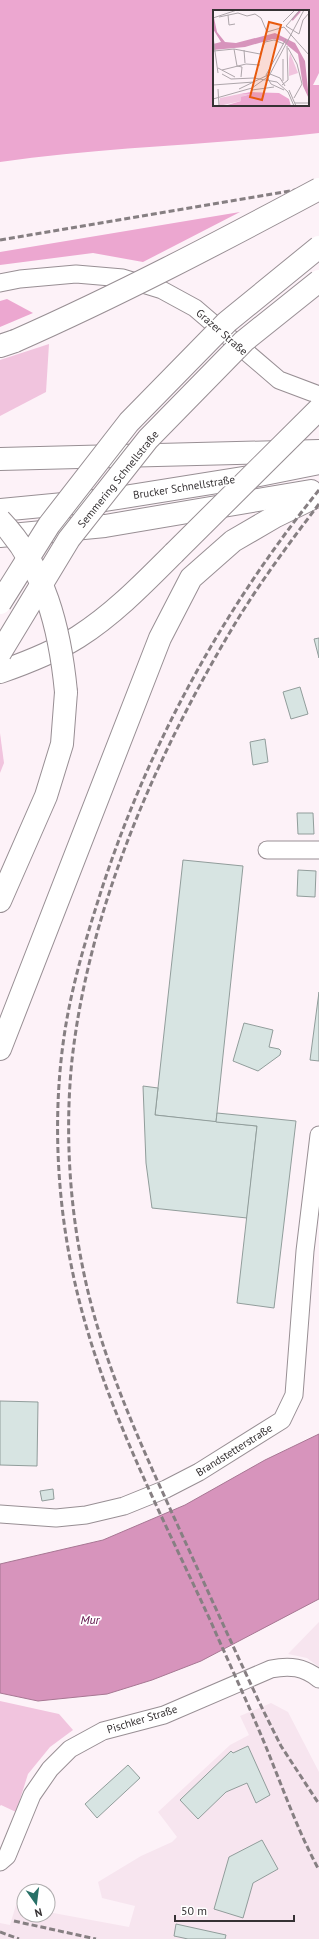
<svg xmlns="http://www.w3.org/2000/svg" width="319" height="1939" viewBox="0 0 319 1939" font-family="'PT Sans',sans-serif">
<rect width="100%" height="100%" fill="#fdf2f8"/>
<!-- built -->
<g fill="#f7e5ef">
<polygon points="319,1622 319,1667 307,1658 288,1654"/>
<polygon points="271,1703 288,1712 319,1772 319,1939 0,1939 0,1923 10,1925 16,1905 24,1907 24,1915 48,1915 48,1912 129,1927 135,1906 102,1898 98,1882 141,1856 172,1842 177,1837 158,1812 230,1745 249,1735 240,1716"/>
</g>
<!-- green -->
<g fill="#f1c4de">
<polygon points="49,344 46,392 0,416 0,360"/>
<polygon points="0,733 4,763 0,773"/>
<polygon points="0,1701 59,1714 73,1730 50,1747 28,1774 16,1812 1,1805 0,1806"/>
</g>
<!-- forest -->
<g fill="#eca7d0" fill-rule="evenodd">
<path d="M0,0H319V73L313,85H319V133C213,145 106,147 0,162ZM214,11H308V105H214Z"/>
<polygon points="240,212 143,262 93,253 0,265 0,252"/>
<polygon points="7,299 33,313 0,327 0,301"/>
</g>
<!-- water -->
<polygon fill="#d794bc" stroke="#a77793" points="319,1434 319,1599 317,1600 201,1661 152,1680 107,1694 38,1701 0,1693 0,1564 103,1540 185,1505 265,1460"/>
<!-- building -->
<g fill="#d7e4e2" stroke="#919d9b">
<polygon points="319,638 319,658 314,639"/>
<polygon points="300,687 308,714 291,719 283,692"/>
<polygon points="265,739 268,762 253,765 250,742"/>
<polygon points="297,813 313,813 314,834 298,834"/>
<polygon points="183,860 243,866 216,1122 155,1115"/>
<polygon points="298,870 316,871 315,897 297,896"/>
<polygon points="319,992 319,1061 310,1060"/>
<polygon points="244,1023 273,1030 269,1047 279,1049 281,1051 280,1055 258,1071 233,1061"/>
<polygon points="143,1086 158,1088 155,1115 257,1126 247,1218 152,1208 146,1163"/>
<polygon points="217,1113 296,1121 274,1308 237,1303 257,1126 216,1122"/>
<polygon points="0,1401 38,1402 37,1466 0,1465"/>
<polygon points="53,1489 54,1499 42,1501 40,1491"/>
<polygon points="248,1746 270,1795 256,1803 247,1783 226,1792 198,1819 180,1800 231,1751 233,1753"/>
<polygon points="128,1765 140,1778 97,1818 85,1804"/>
<polygon points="262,1840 278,1869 253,1883 243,1918 214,1909 229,1857"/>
<polygon points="176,1924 226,1935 225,1939 188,1939 174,1936"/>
</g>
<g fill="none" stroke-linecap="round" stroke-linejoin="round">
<!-- minor casing -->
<g stroke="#988f94" stroke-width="19">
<g id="minor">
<polyline points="0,283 20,279 76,274 123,278 162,290 195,308 279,380 319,395"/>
<polyline points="267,850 319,850"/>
<polyline points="0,1514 56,1518 86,1515 124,1506 166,1489 199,1472 282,1420 294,1395 305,1251 319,1135"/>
<path d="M0,1862L7,1856L32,1795L50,1769L70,1749L103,1731L164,1715L271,1669C290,1665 304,1667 319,1679"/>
</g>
</g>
<!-- highway casing -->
<g stroke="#988f94" stroke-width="24">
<g id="highway">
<polyline points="0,346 15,341"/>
<polyline points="0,459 319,451"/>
<polyline points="0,510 105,500 249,477 319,463"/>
<polyline points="0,536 105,526 311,491"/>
<path d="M0,672C26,663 54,652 78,637C114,614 144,583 174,553"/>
<polyline points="0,901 46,796 62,744 66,692"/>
<polyline points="0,1049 160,638 191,578 233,541 276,516 319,495"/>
</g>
</g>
<!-- minor -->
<use href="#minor" stroke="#fff" stroke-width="17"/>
<!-- highway -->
<use href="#highway" stroke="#fff" stroke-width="22"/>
<!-- rail -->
<g stroke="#867f82" stroke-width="3" stroke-dasharray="6 3" stroke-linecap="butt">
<polyline points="0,240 319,186"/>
<path d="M319,490C220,613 144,753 97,904C86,939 75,976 68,1013C52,1097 55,1190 73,1274C99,1397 159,1509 211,1622C232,1670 255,1718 274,1767C288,1802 301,1837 319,1870"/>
<path d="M319,504C290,542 261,581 236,622C157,753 89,907 72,1060C65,1128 69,1202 83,1269C101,1359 140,1443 178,1526C206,1587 234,1649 263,1710L281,1746L319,1804"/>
<polyline points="14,1921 96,1939"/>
<polyline points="0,1932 19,1939"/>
</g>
<!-- highway-bridge casing -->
<g stroke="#988f94" stroke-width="24" stroke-linecap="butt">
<g id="highway-bridge">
<path d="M15,341C119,295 218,243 319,189"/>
<path d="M0,520C45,567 60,629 66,692"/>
<polyline points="174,553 319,409"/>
<polyline points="0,603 49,525 129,422 227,322 319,247"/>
<polyline points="0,653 69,539 148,439 244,341 319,281"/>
</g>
</g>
<!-- highway-bridge -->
<use href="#highway-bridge" stroke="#fff" stroke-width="22"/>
</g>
<g text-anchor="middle" stroke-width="3.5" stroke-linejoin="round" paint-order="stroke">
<!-- street labels -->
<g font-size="11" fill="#363234" stroke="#fff">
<text transform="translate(222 332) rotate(41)" y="4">Grazer Straße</text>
<text transform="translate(118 479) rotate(-51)" y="4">Semmering Schnellstraße</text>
<text transform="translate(184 487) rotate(-9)" y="4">Brucker Schnellstraße</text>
<text transform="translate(234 1450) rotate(-32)" y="4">Brandstetterstraße</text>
<text transform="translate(142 1719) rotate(-17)" y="4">Pischker Straße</text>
</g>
<!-- water labels -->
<g font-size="12" font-style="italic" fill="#5d0e46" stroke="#fff">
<text x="90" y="1624">Mur</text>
</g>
</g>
<!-- overview -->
<g transform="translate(213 10)">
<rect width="96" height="96" fill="#fdf2f8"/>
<path d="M77,43L85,63L76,66V49ZM31,83L38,84L31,86L28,91L6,96L7,88Z" fill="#f1c4de"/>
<path d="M37,82L66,83L76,89L78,96H11L28,91V87L38,84H29Z" fill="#eca7d0"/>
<path d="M0,3L4,22L12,32L23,33L62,23L82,33L92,51L96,89L90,76L85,44L69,31L60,29L32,37L0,40V34L8,32L0,19Z" fill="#d794bc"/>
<path fill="none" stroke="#d794bc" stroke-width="2" d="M79,10L87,1"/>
<path fill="none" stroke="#ada5aa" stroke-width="1" d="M15,5L16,15L22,14M6,7L25,3L34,6L42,4L48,8L54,22L71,17M0,8L24,0M70,12L82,0M73,16L86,24L90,10L96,3M73,16L87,0M71,17L96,45M0,27L5,63M75,38L84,54L89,74L81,88M21,39L24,56L29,57L28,67M31,40L32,53M1,41L21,39L47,44L52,32L61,30L71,34M70,49V71M5,58L22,67M9,60L33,54L47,55M9,64L18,69L41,68L64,72L75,82L81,96M0,75L41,72M69,75L75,70L74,36M5,79L6,96M26,79L57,64L67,68L72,76M39,80L61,77M71,80L58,74L53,65L73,29M76,80L83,96M0,89L39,78L56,66L91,0M82,93H96"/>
<path fill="#e8590c" fill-opacity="0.15" stroke="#e8590c" stroke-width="2" d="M56,12L68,15L49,90L37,87Z"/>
<rect width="96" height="96" fill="none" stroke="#363234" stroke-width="2"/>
</g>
<!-- north arrow -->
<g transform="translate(36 1903) rotate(166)"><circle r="19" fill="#ffffff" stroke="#afadae"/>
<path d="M0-3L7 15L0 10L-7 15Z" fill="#287067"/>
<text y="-6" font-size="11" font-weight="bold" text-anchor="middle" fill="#363234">N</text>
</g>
<!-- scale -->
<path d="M175 1915v6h119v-6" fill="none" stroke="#363234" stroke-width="2"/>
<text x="181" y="1915" font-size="12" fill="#363234" stroke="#ffffff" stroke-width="3" paint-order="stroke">50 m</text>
</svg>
